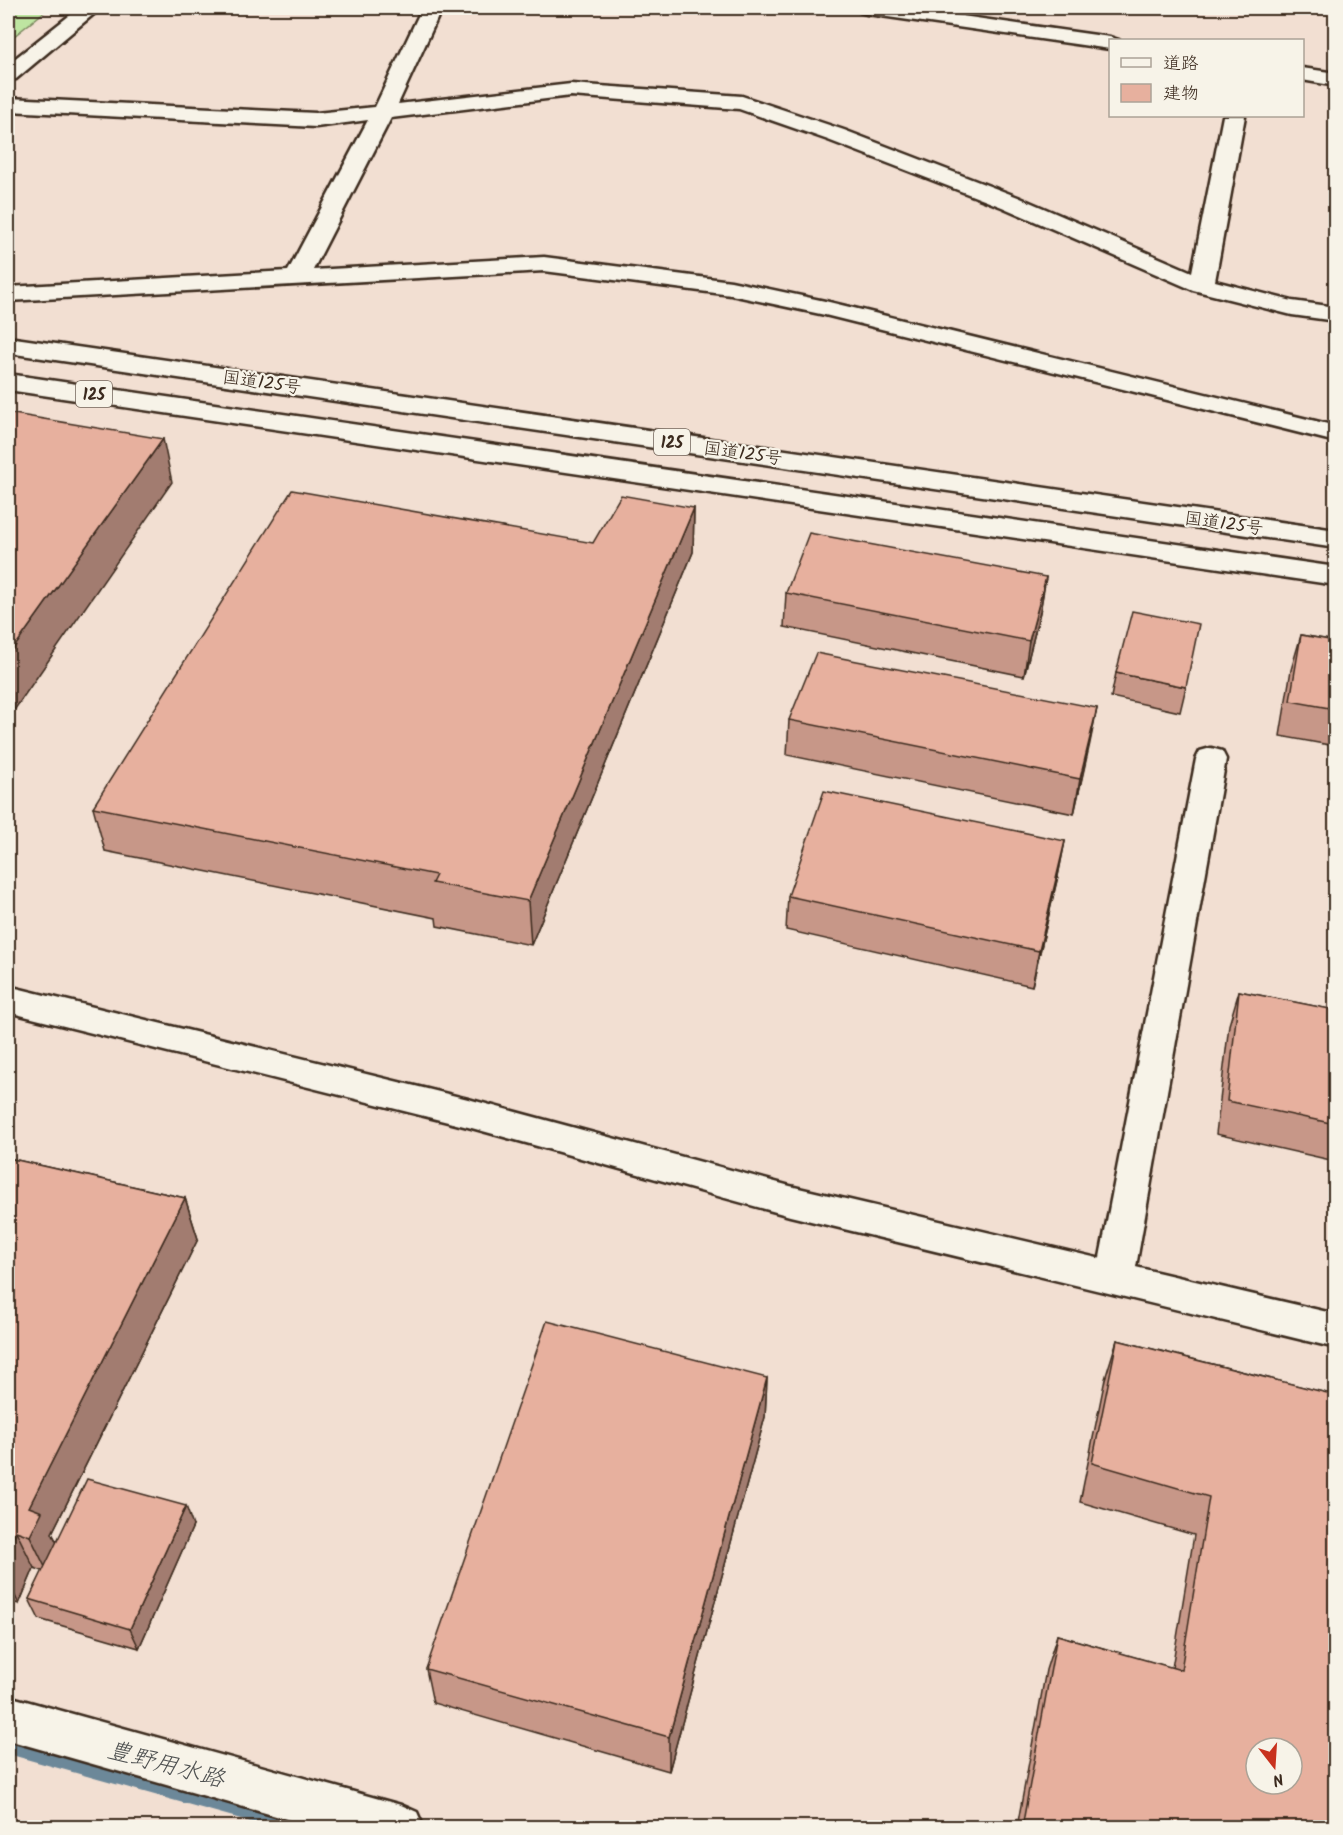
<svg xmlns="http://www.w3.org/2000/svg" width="1343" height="1835" viewBox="0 0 1343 1835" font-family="Kalam,'Klee One',sans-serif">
<rect width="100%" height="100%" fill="#f2dfd2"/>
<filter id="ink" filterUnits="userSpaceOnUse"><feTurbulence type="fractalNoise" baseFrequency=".0167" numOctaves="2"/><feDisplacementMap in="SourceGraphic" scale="12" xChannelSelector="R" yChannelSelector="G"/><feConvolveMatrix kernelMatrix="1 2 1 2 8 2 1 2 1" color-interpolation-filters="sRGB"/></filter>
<g filter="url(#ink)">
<!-- green -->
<polygon fill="#bee5a1" stroke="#7c8860" stroke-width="1.5" points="8,8 49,8 8,41"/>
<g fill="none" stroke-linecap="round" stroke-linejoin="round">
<!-- stream -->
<polygon fill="#6c8899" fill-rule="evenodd" points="8,1734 312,1818 319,1821 322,1828 273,1828 8,1754"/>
<!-- street casing -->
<g stroke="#3b2a1e" stroke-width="5">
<g id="street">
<polygon points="422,8 442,8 398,104 571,84 742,96 844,130 1018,197 1192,272 1223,116 1245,116 1215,281 1292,301 1336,307 1336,321 1292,315 1193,290 1002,207 828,140 739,109 571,96 391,118 313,270 544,257 731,281 825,301 1336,426 1336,442 825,315 731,295 544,271 8,301 8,287 288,271 368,120 316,127 8,111 8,98 316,113 375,107"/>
<polygon points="857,8 906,8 1110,37 1119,40 1110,40 1110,49 867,14 860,12"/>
<polygon points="1302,68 1336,73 1336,86 1302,80"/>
<polygon points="1211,748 1222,751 1226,759 1134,1278 1128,1289 1115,1294 1102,1289 1096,1278 1196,759 1200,751"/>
<polygon points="8,1696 401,1805 417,1812 424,1828 318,1828 8,1740"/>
</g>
</g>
<!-- secondary casing -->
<g stroke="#3b2a1e" stroke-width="5">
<g id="secondary">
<polygon points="79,8 101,8 16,79 8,80 8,64"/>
<polygon points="8,986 468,1099 790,1186 1336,1314 1336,1348 790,1216 468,1127 8,1012"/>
</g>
</g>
<!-- highway casing -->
<g stroke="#3b2a1e" stroke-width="5">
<g id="highway">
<polygon points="8,337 1336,530 1336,548 8,353"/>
<polygon points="8,374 1336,567 1336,585 8,390"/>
</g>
</g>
<!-- street -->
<use href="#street" fill="#f7f3e8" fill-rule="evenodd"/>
<!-- secondary -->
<use href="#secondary" fill="#f7f3e8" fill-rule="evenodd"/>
<!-- highway -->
<use href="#highway" fill="#f7f3e8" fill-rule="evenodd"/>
</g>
<!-- wall -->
<g fill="#c79788" stroke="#3b2a1e" stroke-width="1.5">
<polygon points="694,508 693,552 531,945 437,926 436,918 105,851 93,807 593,543"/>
<polygon points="1046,577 1040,612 1024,676 784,627 786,593"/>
<polygon points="1301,635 1335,641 1335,746 1280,736 1291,670"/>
<polygon points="1116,673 1186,687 1180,712 1111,697"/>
<polygon points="1097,708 1074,814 787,755 789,720"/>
<polygon points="1065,841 1058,876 1032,986 786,930 788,896"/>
<polygon points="1239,991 1335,1010 1335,1161 1216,1134 1229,1025"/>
<polygon points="8,1158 185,1198 198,1239 52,1533 57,1542 193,1526 139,1648 39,1619 29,1599 43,1571 34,1568 19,1604 8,1601"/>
<polygon points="1117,1340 1335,1395 1335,1827 1017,1827 1046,1670 1057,1635 1172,1668 1194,1535 1080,1502 1105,1379"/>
<polygon points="767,1378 765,1417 669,1771 433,1703 426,1669"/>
</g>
<!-- shaded-wall -->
<g fill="#a27b6f" stroke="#3b2a1e" stroke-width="1.5">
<polygon points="163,439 172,482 8,719 8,656"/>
<polygon points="694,508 693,552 531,945 528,901"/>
<polygon points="1046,577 1040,612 1024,676 1029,641"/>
<polygon points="1097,708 1090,743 1074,814 1080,779"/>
<polygon points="1065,841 1058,876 1032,986 1039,951"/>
<polygon points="185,1198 198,1239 52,1533 60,1549 48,1573 30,1536 29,1507"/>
<polygon points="767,1378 765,1417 669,1771 669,1737"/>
<polygon points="186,1506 193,1526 139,1648 130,1629"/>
<polygon points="16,1531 34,1568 19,1604 8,1582 8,1550"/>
</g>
<!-- building -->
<g fill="#e7b09e" stroke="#3b2a1e" stroke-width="1.5" fill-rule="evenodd">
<polygon points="8,413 163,439 8,656"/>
<polygon points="292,490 593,543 621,495 694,508 528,901 432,883 436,875 93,807"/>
<polygon points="809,533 1046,577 1029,641 786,593"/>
<polygon points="1132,611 1199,624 1186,687 1116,673"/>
<polygon points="1301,635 1335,641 1335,709 1290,701"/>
<polygon points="816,653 1097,708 1080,779 789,720"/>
<polygon points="824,791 1065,841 1039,951 788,896"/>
<polygon points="1239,991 1335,1010 1335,1124 1227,1101"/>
<polygon points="8,1158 185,1198 29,1507 42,1512 30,1536 16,1531 8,1550"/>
<polygon points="547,1321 767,1378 669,1737 426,1669"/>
<path d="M1117,1340L1335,1395V1827H1040L1023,1822L1057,1635L1181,1670L1209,1497L1092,1463ZM1256,1748H1292V1784H1256Z"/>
<polygon points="87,1479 186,1506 130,1629 29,1599"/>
</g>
</g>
<g text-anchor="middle" stroke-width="4.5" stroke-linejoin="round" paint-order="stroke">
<!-- shield labels -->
<g fill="#f7f3e8" stroke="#73665b" stroke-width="1.5">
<rect x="76" y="381" width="36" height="26" rx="4.5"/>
<rect x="654" y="429" width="36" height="26" rx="4.5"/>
</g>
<g font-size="16" font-weight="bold" fill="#3b2a1e">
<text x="94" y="400">125</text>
<text x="672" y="448">125</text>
</g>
<!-- street labels -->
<g font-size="18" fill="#3b2a1e" stroke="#f7f3e8">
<text transform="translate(262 382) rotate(8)" y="6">国道125号</text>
<text transform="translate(743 453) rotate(8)" y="6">国道125号</text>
<text transform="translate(1224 523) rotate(8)" y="6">国道125号</text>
</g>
<!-- near-water labels -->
<g font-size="24" font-style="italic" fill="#4f5151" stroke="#f7f3e8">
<text transform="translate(166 1764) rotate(15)" y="8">豊野用水路</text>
</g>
</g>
<!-- margin -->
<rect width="1343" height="1835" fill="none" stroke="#f7f3e8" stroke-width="30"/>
<rect x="15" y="15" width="1313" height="1805" fill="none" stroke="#3b2a1e" stroke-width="2" filter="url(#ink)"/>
<!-- legend -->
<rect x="1109" y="39" width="195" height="78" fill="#f7f3e8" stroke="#aca397" stroke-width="1.5"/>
<rect x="1121" y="58" width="30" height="9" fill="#f7f3e8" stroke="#aca397" stroke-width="1.5"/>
<text x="1163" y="69" font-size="18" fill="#3b2a1e">道路</text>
<rect x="1121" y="84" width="30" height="18" fill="#e7b09e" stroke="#aca397" stroke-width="1.5"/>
<text x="1163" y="99" font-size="18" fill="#3b2a1e">建物</text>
<!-- north arrow -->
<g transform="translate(1274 1766) rotate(163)"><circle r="28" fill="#f7f3e8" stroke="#aca397" stroke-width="1.5"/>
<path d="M0-4.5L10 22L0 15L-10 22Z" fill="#c8321e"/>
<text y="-9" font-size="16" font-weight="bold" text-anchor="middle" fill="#3b2a1e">N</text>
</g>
</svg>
